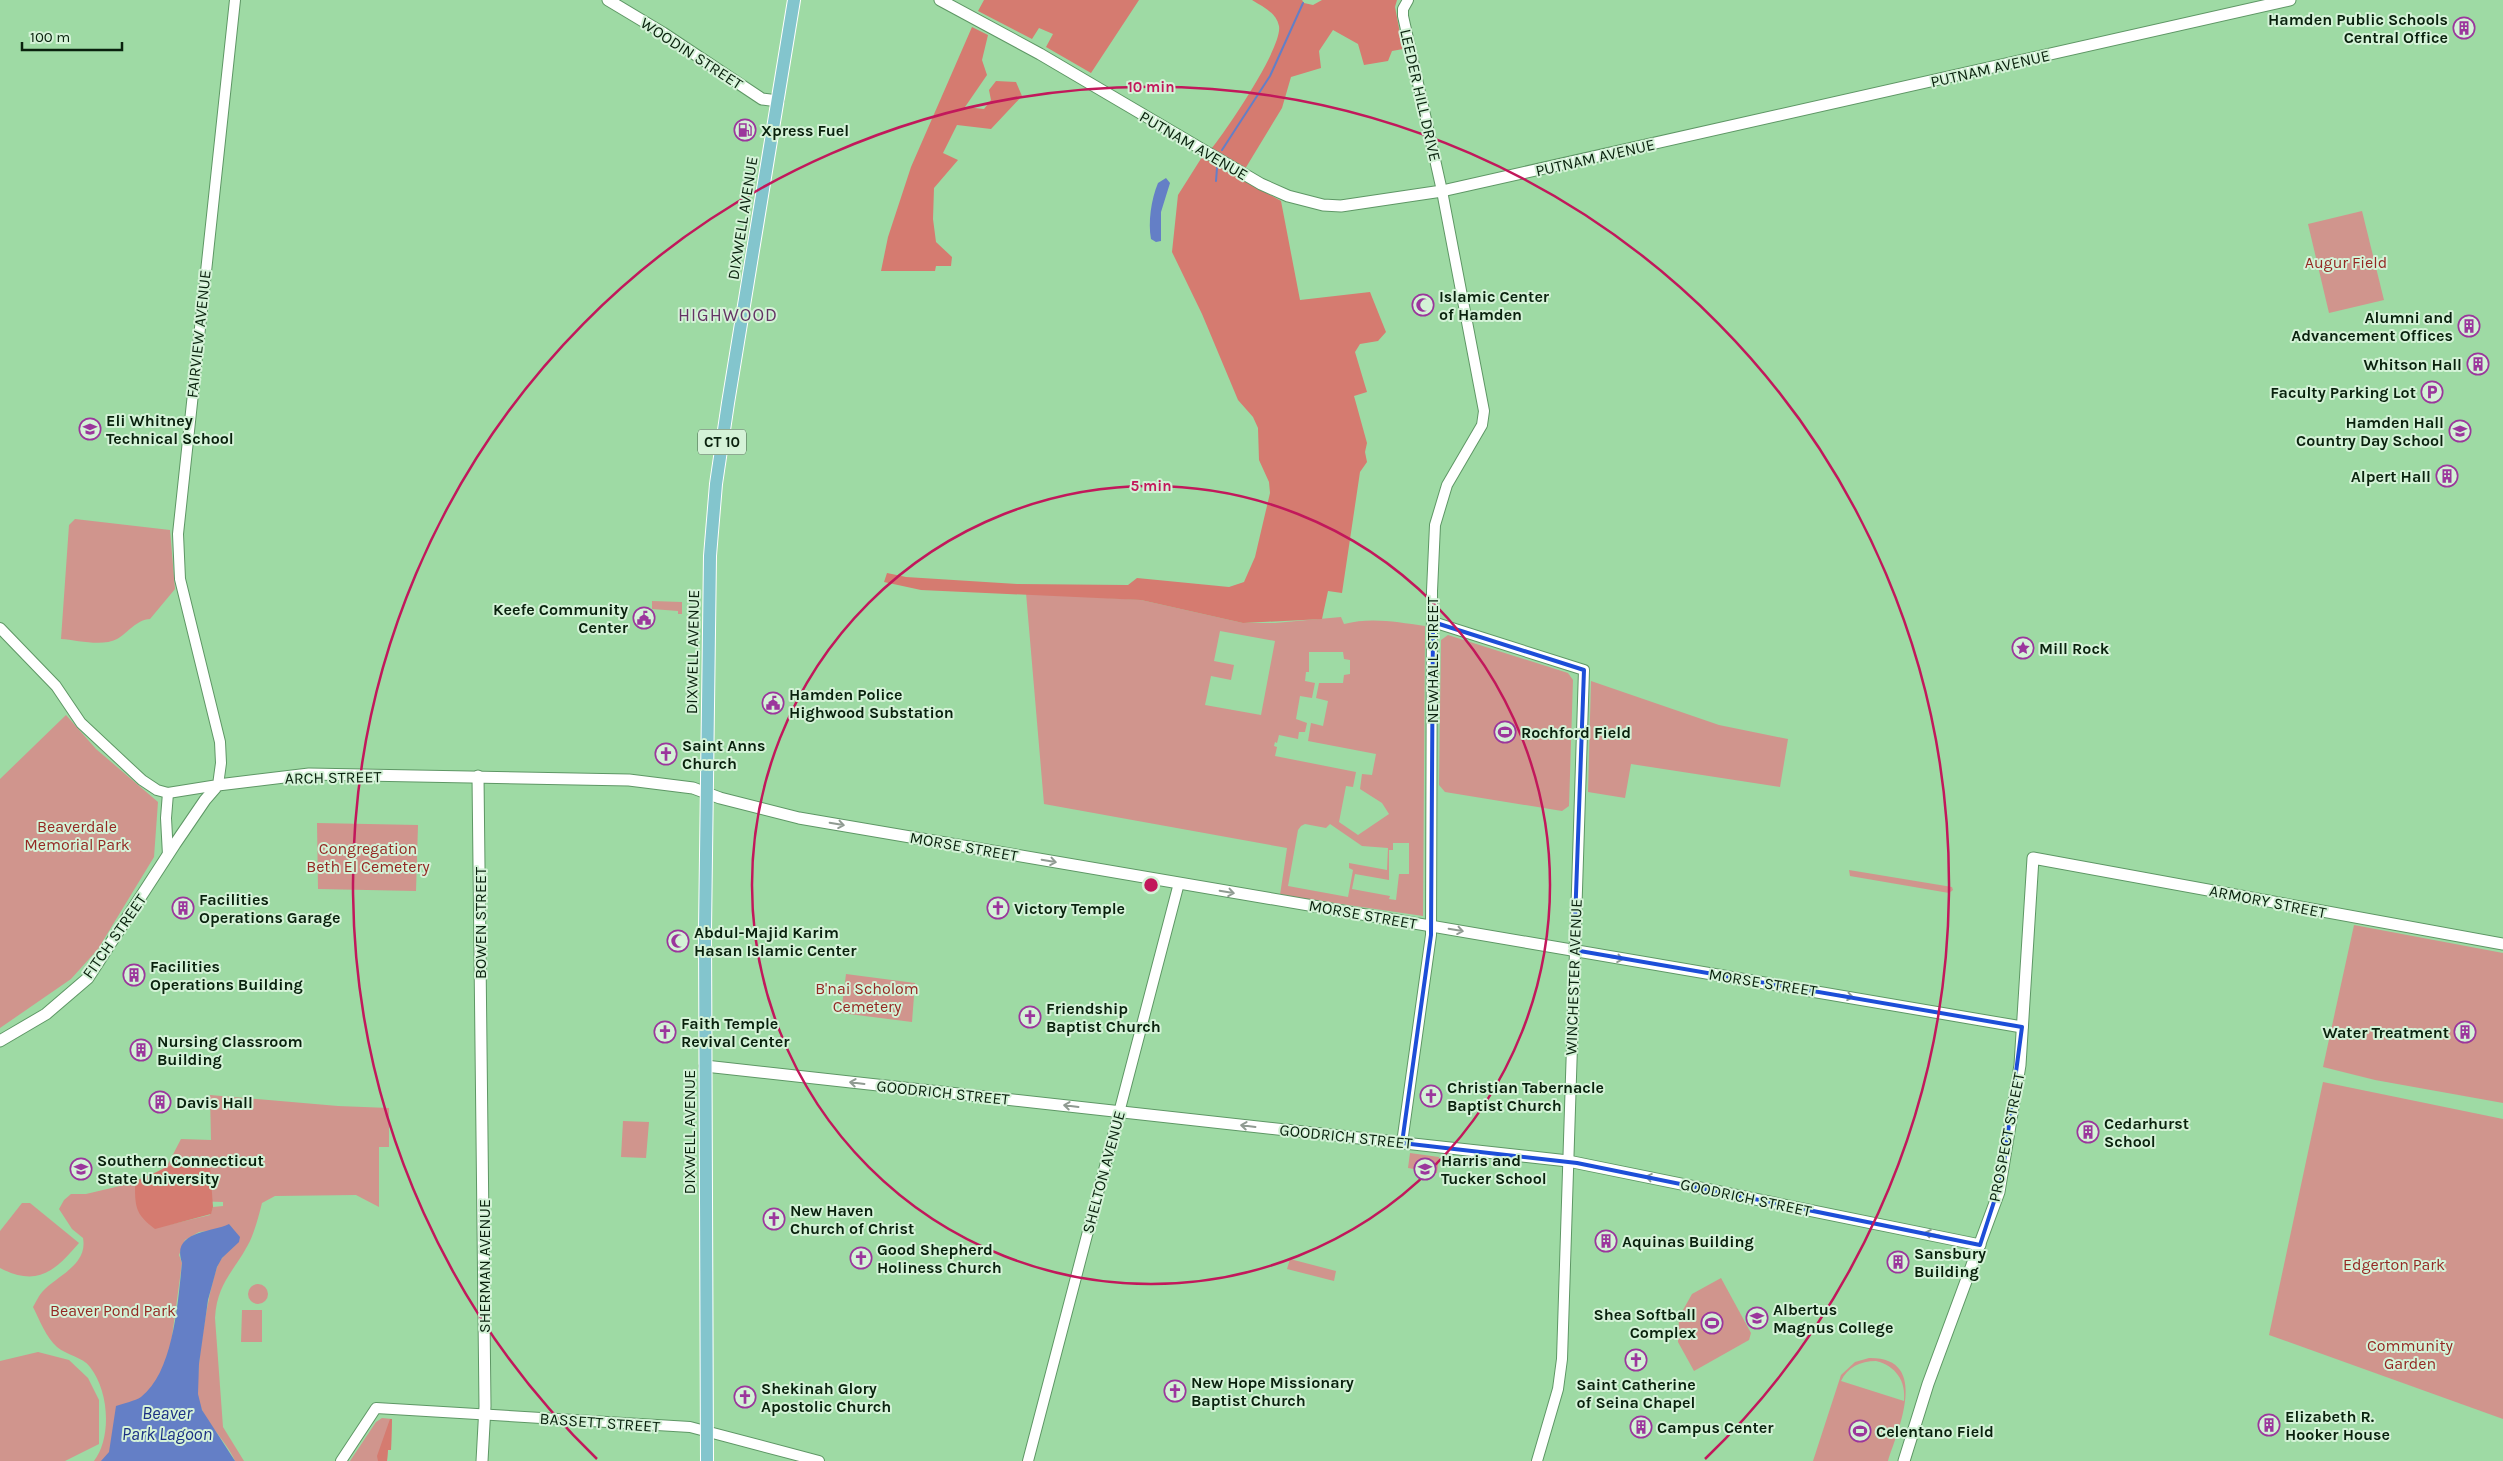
<svg xmlns="http://www.w3.org/2000/svg" width="2503" height="1461" viewBox="0 0 2503 1461" font-family="Karla,sans-serif">
<rect width="100%" height="100%" fill="#9edaa4"/>
<!-- green -->
<g fill="#d0958d" fill-rule="evenodd">
<polygon points="2362,211 2384,300 2329,313 2308,224"/>
<path d="M75,519L170,530L175,589L150,619C136,620 129,632 117,639C102,647 77,640 61,639L69,525Z"/>
<path d="M1026,593L1141,600L1243,623H1275L1341,617L1344,624C1371,617 1397,622 1425,626L1423,916L1280,895L1287,848L1044,804ZM1220,631L1275,641L1261,715L1205,705L1211,676L1231,680L1234,665L1214,661ZM1309,652H1343L1344,659L1350,660V674L1344,675L1343,683H1319L1316,698L1328,701L1323,726L1311,723L1308,741L1376,754L1372,775L1362,774L1360,789L1382,803L1389,814L1358,835L1339,822L1346,786L1353,787L1356,772L1275,756L1277,747L1274,746L1275,742L1277,743L1279,735L1298,739L1299,732H1305L1307,723L1296,719L1300,696L1312,698L1315,683L1305,681L1306,672H1309ZM1305,824L1326,828L1330,824L1362,846L1388,848L1387,870L1349,863V868L1353,870L1348,897L1288,886L1298,830L1301,826ZM1393,843H1409V874H1399L1396,900L1389,899L1390,896L1352,889L1355,874L1389,880V850H1393Z"/>
<polygon points="652,601 682,602 682,614 678,614 678,611 652,609"/>
<polygon points="1448,635 1568,673 1573,680 1569,806 1562,811 1445,792 1439,785 1441,640"/>
<polygon points="1591,681 1719,725 1788,739 1780,787 1631,764 1625,798 1588,792"/>
<polygon points="66,715 96,749 158,802 154,857 98,949 71,979 0,1028 0,779"/>
<polygon points="317,823 418,825 416,891 318,889"/>
<polygon points="1849,870 1952,887 1953,890 1949,893 1850,876"/>
<polygon points="2354,925 2503,953 2503,1103 2375,1080 2323,1067"/>
<polygon points="846,974 915,983 912,1022 841,1013"/>
<polygon points="2323,1082 2503,1119 2503,1419 2269,1335"/>
<path d="M210,1095L338,1106L389,1108V1147H379V1207L356,1195L275,1196L262,1203C259,1215 255,1230 250,1241C235,1271 217,1282 215,1318L223,1427L244,1461H235C226,1440 205,1423 199,1402C193,1382 209,1285 218,1265C221,1257 229,1251 235,1245L217,1230L199,1232L185,1240L179,1255L182,1263L171,1344L162,1461H94C112,1437 109,1391 90,1367C83,1357 66,1355 57,1347C46,1337 40,1321 33,1307C36,1302 39,1295 43,1291C58,1275 88,1265 83,1238L72,1229L59,1209L64,1200L71,1194H86L124,1185L157,1172L167,1166L181,1139L211,1140ZM162,1200L223,1202V1206L213,1207L210,1215L168,1225Z"/>
<polygon points="623,1121 649,1122 646,1158 621,1157"/>
<polygon points="1410,1153 1439,1157 1437,1173 1408,1168"/>
<path d="M22,1203H30L79,1243C54,1272 37,1287 0,1268V1231Z"/>
<polygon points="1290,1259 1336,1271 1334,1281 1287,1269"/>
<polygon points="1721,1278 1751,1333 1749,1340 1694,1371 1678,1342 1679,1317 1692,1294"/>
<circle cx="258" cy="1294" r="10"/>
<polygon points="242,1310 262,1310 262,1342 241,1342"/>
<polygon points="38,1352 69,1360 88,1378 99,1400 99,1444 65,1461 0,1461 0,1361"/>
<path d="M1869,1358C1931,1357 1898,1430 1888,1461H1813L1841,1375L1855,1362ZM1876,1361C1896,1366 1906,1381 1904,1401L1841,1381C1848,1367 1860,1361 1876,1361Z"/>
<polygon points="382,1418 392,1419 391,1450 388,1450 387,1461 350,1461 376,1422"/>
</g>
<!-- forest -->
<g fill="#d57b70">
<polygon points="984,0 1139,0 1091,73 1046,47 1053,34 1039,28 1032,39 978,11"/>
<path d="M1252,0H1302L1304,3L1313,5L1322,0H1397L1395,7L1403,49L1392,51L1388,61L1364,65L1358,44L1333,30L1319,51L1321,68L1291,77L1282,108L1245,169L1211,149C1226,131 1283,47 1279,26C1276,12 1263,7 1252,0Z"/>
<polygon points="972,27 988,35 982,60 987,75 965,107 984,109 991,100 989,90 996,81 1016,82 1022,96 991,129 957,125 943,153 958,160 934,188 933,219 936,242 952,257 951,266 936,266 935,271 881,271 888,237 911,167"/>
<polygon points="1202,157 1281,201 1300,300 1370,292 1386,332 1378,341 1360,344 1355,352 1367,392 1354,396 1367,443 1365,452 1367,462 1360,472 1342,593 1328,591 1322,619 1243,623 1141,600 921,590 884,582 887,573 906,577 1017,584 1128,585 1137,578 1229,587 1244,582 1255,557 1270,493 1269,482 1259,460 1258,428 1253,417 1238,400 1202,314 1172,252 1178,195"/>
<path d="M174,1164L210,1166L213,1207L211,1214L155,1229C135,1214 135,1207 135,1182Z"/>
<polygon points="390,1419 392,1419 391,1450 388,1450 387,1461 378,1461 377,1456"/>
</g>
<!-- water -->
<g fill="#647fc6">
<path d="M1166,178L1170,183L1161,212V241L1156,242L1151,239C1148,222 1151,200 1158,183Z"/>
<path d="M229,1224L240,1237L239,1242L222,1258L217,1267L208,1300L199,1364L198,1394L202,1410L235,1461H101L109,1452L116,1406C124,1403 135,1401 141,1397C174,1372 178,1300 182,1263C171,1231 210,1233 229,1224Z"/>
</g>
<g fill="none" stroke-linecap="round" stroke-linejoin="round">
<!-- stream -->
<g stroke="#647fc6" stroke-width="2">
<polyline points="1222,150 1270,76 1303,3"/>
<polyline points="1216,181 1217,168"/>
</g>
<!-- tertiary casing -->
<g stroke="#5e9765" stroke-width="12">
<g id="tertiary">
<polyline points="1433,622 1584,670 1562,1359 1558,1389 1537,1461"/>
<polyline points="0,628 56,686 81,723 142,780 157,790 168,793 218,785 221,763 220,742 180,579 178,534 235,0"/>
<polyline points="168,793 166,818 168,855"/>
<polyline points="1402,1143 1431,935 1432,591 1435,525 1447,485 1482,425 1484,411 1442,191 1403,16 1403,9 1408,0"/>
<polyline points="341,1461 376,1408 690,1427 819,1461"/>
<polyline points="1028,1461 1179,883"/>
</g>
</g>
<!-- secondary casing -->
<g stroke="#5e9765" stroke-width="13">
<g id="secondary">
<polyline points="608,0 663,33 762,99 778,101"/>
<polyline points="940,0 1040,54 1261,184 1288,196 1323,205 1341,206 1442,191 2290,0"/>
<polyline points="478,776 485,1406 482,1461"/>
<polyline points="0,1041 46,1014 88,978 175,844 205,800 218,785 309,774 629,780 693,788 720,798 799,818 2022,1027"/>
<polyline points="705,1066 1568,1161 1980,1245"/>
<polyline points="1904,1461 1928,1384 1999,1192 2020,1065 2033,858 2503,944"/>
</g>
</g>
<!-- primary casing -->
<g stroke="#fff" stroke-width="14">
<polyline id="primary" points="707,1461 705,930 710,556 716,484 728,403 794,0"/>
</g>
<!-- tertiary -->
<use href="#tertiary" stroke="#fff" stroke-width="10"/>
<!-- secondary -->
<use href="#secondary" stroke="#fff" stroke-width="11"/>
<!-- primary -->
<use href="#primary" stroke="#83c5cd" stroke-width="12"/>
</g>
<!-- one-way arrows -->
<defs><path id="oneway-shaft" d="M-6 0H5M1.5-3L5.5 0L1.5 3" fill="none" stroke-width="1.6" stroke-linecap="round" stroke-linejoin="round" transform="scale(1.25)"/></defs>
<g stroke="#909b92">
<use href="#oneway-shaft" transform="translate(837 824) rotate(10)"/>
<use href="#oneway-shaft" transform="translate(1049 861) rotate(10)"/>
<use href="#oneway-shaft" transform="translate(1227 892) rotate(10)"/>
<use href="#oneway-shaft" transform="translate(1456 930) rotate(10)"/>
<use href="#oneway-shaft" transform="translate(1616 958) rotate(10)"/>
<use href="#oneway-shaft" transform="translate(1846 996) rotate(10)"/>
<use href="#oneway-shaft" transform="translate(857 1083) rotate(-173)"/>
<use href="#oneway-shaft" transform="translate(1071 1106) rotate(-173)"/>
<use href="#oneway-shaft" transform="translate(1248 1126) rotate(-173)"/>
<use href="#oneway-shaft" transform="translate(1653 1178) rotate(-169)"/>
<use href="#oneway-shaft" transform="translate(1932 1234) rotate(-168)"/>
</g>
<!-- marked area -->
<path fill="none" stroke="#1d4ed8" stroke-width="4" stroke-linejoin="round" d="M1433,622L1584,670L1574,950L2022,1027L2002,1177L1980,1245L1577,1163L1402,1143L1431,935Z"/>
<!-- distance rings -->
<g fill="none" stroke="#c2185b" stroke-width="2.5">
<circle cx="1151" cy="885" r="399"/>
<path d="M597 1459A798 798 0 1 1 1705 1459"/>
</g>
<!-- icons -->
<defs>
<g id="building-ring" transform="scale(1.125)"><circle r="9.5" fill="#d4f2d7" stroke="#9b369c" stroke-width="1.5"/><path d="M-4-6H4V6H1V3H-1V6H-4ZM-2.5-4.3h1.7v1.8h-1.7ZM.8-4.3h1.7v1.8H.8ZM-2.5-1h1.7V.8h-1.7ZM.8-1h1.7V.8H.8Z" fill="#9b369c"/></g>
<g id="fuel-ring" transform="scale(1.125)"><circle r="9.5" fill="#d4f2d7" stroke="#9b369c" stroke-width="1.5"/><path d="M-5.5-6h7V0h2V4h1.3V-2.5L3-4.5l.8-.8L6-3V5H2.5V1h-1V6h-7ZM-4.2-4.7v3.2H.2V-4.7Z" fill="#9b369c"/></g>
<g id="mosque-ring" transform="scale(1.125)"><circle r="9.5" fill="#d4f2d7" stroke="#9b369c" stroke-width="1.5"/><path d="M3.5-4.9A6 6 0 1 0 3.5 4.9A5 5 0 1 1 3.5-4.9Z" fill="#9b369c"/></g>
<g id="parking-ring" transform="scale(1.125)"><circle r="9.5" fill="#d4f2d7" stroke="#9b369c" stroke-width="1.5"/><path d="M-3.5-5.5H1a3.5 3.5 0 0 1 0 7H-1V5.5H-3.5ZM-1-3.4V-.6H.8a1.4 1.4 0 0 0 0-2.8Z" fill="#9b369c"/></g>
<g id="school-ring" transform="scale(1.125)"><circle r="9.5" fill="#d4f2d7" stroke="#9b369c" stroke-width="1.5"/><path d="M0-5L7-2L0 1L-7-2ZM-4 1L0 2.5L4 1V4Q0 6-4 4Z" fill="#9b369c"/></g>
<g id="civic-ring" transform="scale(1.125)"><circle r="9.5" fill="#d4f2d7" stroke="#9b369c" stroke-width="1.5"/><path d="M-.6-6.5H3V-4.5H.6V-3L4-1V1h2V6H-6V1h2V-1L-.6-3ZM-1.2 2.5V6h2.4V2.5Z" fill="#9b369c"/></g>
<g id="sight-ring" transform="scale(1.125)"><circle r="9.5" fill="#d4f2d7" stroke="#9b369c" stroke-width="1.5"/><path d="M0-6L1.8-2.2L6-1.7L2.9 1.2L3.7 5.4L0 3.3L-3.7 5.4L-2.9 1.2L-6-1.7L-1.8-2.2Z" fill="#9b369c"/></g>
<g id="stadium-ring" transform="scale(1.125)"><circle r="9.5" fill="#d4f2d7" stroke="#9b369c" stroke-width="1.5"/><path d="M0-5a6.5 5 0 1 0 0 10a6.5 5 0 1 0 0-10ZM-3.5-1.8h7v3.6h-7Z" fill="#9b369c"/></g>
<g id="church-ring" transform="scale(1.125)"><circle r="9.5" fill="#d4f2d7" stroke="#9b369c" stroke-width="1.5"/><path d="M-1.2-6h2.4v3.5h3.3v2.4h-3.3V6h-2.4V-.1h-3.3v-2.4h3.3Z" fill="#9b369c"/></g>
<g id="university-ring" transform="scale(1.125)"><circle r="9.5" fill="#d4f2d7" stroke="#9b369c" stroke-width="1.5"/><path d="M0-5L7-2L0 1L-7-2ZM-4 1L0 2.5L4 1V4Q0 6-4 4Z" fill="#9b369c"/></g>
</defs>
<g fill-rule="evenodd">
<use href="#building-ring" x="2464" y="28"/>
<use href="#fuel-ring" x="745" y="130"/>
<use href="#mosque-ring" x="1423" y="305"/>
<use href="#building-ring" x="2469" y="326"/>
<use href="#building-ring" x="2478" y="364"/>
<use href="#parking-ring" x="2432" y="392"/>
<use href="#school-ring" x="90" y="429"/>
<use href="#school-ring" x="2460" y="431"/>
<use href="#building-ring" x="2447" y="476"/>
<use href="#civic-ring" x="644" y="618"/>
<use href="#sight-ring" x="2023" y="648"/>
<use href="#civic-ring" x="773" y="703"/>
<use href="#stadium-ring" x="1505" y="732"/>
<use href="#church-ring" x="666" y="754"/>
<use href="#building-ring" x="183" y="908"/>
<use href="#church-ring" x="998" y="908"/>
<use href="#mosque-ring" x="678" y="941"/>
<use href="#building-ring" x="134" y="975"/>
<use href="#church-ring" x="1030" y="1017"/>
<use href="#church-ring" x="665" y="1032"/>
<use href="#building-ring" x="2465" y="1032"/>
<use href="#building-ring" x="141" y="1050"/>
<use href="#church-ring" x="1431" y="1096"/>
<use href="#building-ring" x="160" y="1102"/>
<use href="#building-ring" x="2088" y="1132"/>
<use href="#university-ring" x="81" y="1169"/>
<use href="#school-ring" x="1425" y="1169"/>
<use href="#church-ring" x="774" y="1219"/>
<use href="#building-ring" x="1606" y="1241"/>
<use href="#church-ring" x="861" y="1258"/>
<use href="#building-ring" x="1898" y="1262"/>
<use href="#university-ring" x="1757" y="1318"/>
<use href="#stadium-ring" x="1712" y="1323"/>
<use href="#church-ring" x="1636" y="1360"/>
<use href="#church-ring" x="1175" y="1391"/>
<use href="#church-ring" x="745" y="1397"/>
<use href="#building-ring" x="2269" y="1425"/>
<use href="#building-ring" x="1641" y="1427"/>
<use href="#stadium-ring" x="1860" y="1431"/>
</g>
<g text-anchor="middle" stroke-width="4" stroke-linejoin="round" paint-order="stroke">
<!-- shield labels -->
<rect fill="#d4f2d7" stroke="#46604a" stroke-width="1" x="698" y="429.5" width="48" height="25" rx="4"/>
<g font-size="15" font-weight="bold" fill="#09210d">
<text x="722" y="447">CT 10</text>
</g>
<!-- poi labels -->
<g font-size="16" font-weight="bold" fill="#09210d" stroke="#d4f2d7" text-anchor="start">
<text x="2448" y="25" text-anchor="end">Hamden Public Schools<tspan x="2448" dy="18">Central Office</tspan></text>
<text x="761" y="136">Xpress Fuel</text>
<text x="1439" y="302">Islamic Center<tspan x="1439" dy="18">of Hamden</tspan></text>
<text x="2453" y="323" text-anchor="end">Alumni and<tspan x="2453" dy="18">Advancement Offices</tspan></text>
<text x="2462" y="370" text-anchor="end">Whitson Hall</text>
<text x="2416" y="398" text-anchor="end">Faculty Parking Lot</text>
<text x="106" y="426">Eli Whitney<tspan x="106" dy="18">Technical School</tspan></text>
<text x="2444" y="428" text-anchor="end">Hamden Hall<tspan x="2444" dy="18">Country Day School</tspan></text>
<text x="2431" y="482" text-anchor="end">Alpert Hall</text>
<text x="628" y="615" text-anchor="end">Keefe Community<tspan x="628" dy="18">Center</tspan></text>
<text x="2039" y="654">Mill Rock</text>
<text x="789" y="700">Hamden Police<tspan x="789" dy="18">Highwood Substation</tspan></text>
<text x="1521" y="738">Rochford Field</text>
<text x="682" y="751">Saint Anns<tspan x="682" dy="18">Church</tspan></text>
<text x="199" y="905">Facilities<tspan x="199" dy="18">Operations Garage</tspan></text>
<text x="1014" y="914">Victory Temple</text>
<text x="694" y="938">Abdul-Majid Karim<tspan x="694" dy="18">Hasan Islamic Center</tspan></text>
<text x="150" y="972">Facilities<tspan x="150" dy="18">Operations Building</tspan></text>
<text x="1046" y="1014">Friendship<tspan x="1046" dy="18">Baptist Church</tspan></text>
<text x="681" y="1029">Faith Temple<tspan x="681" dy="18">Revival Center</tspan></text>
<text x="2449" y="1038" text-anchor="end">Water Treatment</text>
<text x="157" y="1047">Nursing Classroom<tspan x="157" dy="18">Building</tspan></text>
<text x="1447" y="1093">Christian Tabernacle<tspan x="1447" dy="18">Baptist Church</tspan></text>
<text x="176" y="1108">Davis Hall</text>
<text x="2104" y="1129">Cedarhurst<tspan x="2104" dy="18">School</tspan></text>
<text x="97" y="1166">Southern Connecticut<tspan x="97" dy="18">State University</tspan></text>
<text x="1441" y="1166">Harris and<tspan x="1441" dy="18">Tucker School</tspan></text>
<text x="790" y="1216">New Haven<tspan x="790" dy="18">Church of Christ</tspan></text>
<text x="1622" y="1247">Aquinas Building</text>
<text x="877" y="1255">Good Shepherd<tspan x="877" dy="18">Holiness Church</tspan></text>
<text x="1914" y="1259">Sansbury<tspan x="1914" dy="18">Building</tspan></text>
<text x="1773" y="1315">Albertus<tspan x="1773" dy="18">Magnus College</tspan></text>
<text x="1696" y="1320" text-anchor="end">Shea Softball<tspan x="1696" dy="18">Complex</tspan></text>
<text x="1191" y="1388">New Hope Missionary<tspan x="1191" dy="18">Baptist Church</tspan></text>
<text x="1636" y="1390" text-anchor="middle">Saint Catherine<tspan x="1636" dy="18">of Seina Chapel</tspan></text>
<text x="761" y="1394">Shekinah Glory<tspan x="761" dy="18">Apostolic Church</tspan></text>
<text x="2285" y="1422">Elizabeth R.<tspan x="2285" dy="18">Hooker House</tspan></text>
<text x="1657" y="1433">Campus Center</text>
<text x="1876" y="1437">Celentano Field</text>
</g>
<!-- street labels -->
<g font-size="16" fill="#09210d" stroke="#d4f2d7">
<text transform="translate(692 53) rotate(33)" y="6">WOODIN STREET</text>
<text transform="translate(1990 68) rotate(-13)" y="6">PUTNAM AVENUE</text>
<text transform="translate(1421 95) rotate(77)" y="6">LEEDER HILL DRIVE</text>
<text transform="translate(1194 145) rotate(30)" y="6">PUTNAM AVENUE</text>
<text transform="translate(1595 157) rotate(-13)" y="6">PUTNAM AVENUE</text>
<text transform="translate(742 218) rotate(-81)" y="6">DIXWELL AVENUE</text>
<text transform="translate(198 334) rotate(-84)" y="6">FAIRVIEW AVENUE</text>
<text transform="translate(692 652) rotate(-89)" y="6">DIXWELL AVENUE</text>
<text transform="translate(1432 660) rotate(-90)" y="6">NEWHALL STREET</text>
<text transform="translate(333 777) rotate(-1)" y="6">ARCH STREET</text>
<text transform="translate(964 846) rotate(10)" y="6">MORSE STREET</text>
<text transform="translate(2268 901) rotate(11)" y="6">ARMORY STREET</text>
<text transform="translate(1363 914) rotate(10)" y="6">MORSE STREET</text>
<text transform="translate(480 923) rotate(-90)" y="6">BOWEN STREET</text>
<text transform="translate(114 936) rotate(-55)" y="6">FITCH STREET</text>
<text transform="translate(1573 977) rotate(-88)" y="6">WINCHESTER AVENUE</text>
<text transform="translate(1763 982) rotate(9)" y="6">MORSE STREET</text>
<text transform="translate(943 1092) rotate(6)" y="6">GOODRICH STREET</text>
<text transform="translate(689 1132) rotate(-90)" y="6">DIXWELL AVENUE</text>
<text transform="translate(1346 1136) rotate(6)" y="6">GOODRICH STREET</text>
<text transform="translate(2006 1137) rotate(-79)" y="6">PROSPECT STREET</text>
<text transform="translate(1103 1172) rotate(-75)" y="6">SHELTON AVENUE</text>
<text transform="translate(1746 1197) rotate(12)" y="6">GOODRICH STREET</text>
<text transform="translate(484 1266) rotate(-90)" y="6">SHERMAN AVENUE</text>
<text transform="translate(600 1422) rotate(4)" y="6">BASSETT STREET</text>
</g>
<!-- park labels -->
<g font-size="16" fill="#942823" stroke="#d4f2d7">
<text x="2346" y="268">Augur Field</text>
<text x="77" y="832">Beaverdale<tspan x="77" dy="18">Memorial Park</tspan></text>
<text x="368" y="854">Congregation<tspan x="368" dy="18">Beth El Cemetery</tspan></text>
<text x="867" y="994">B'nai Scholom<tspan x="867" dy="18">Cemetery</tspan></text>
<text x="2394" y="1270">Edgerton Park</text>
<text x="113" y="1316">Beaver Pond Park</text>
<text x="2410" y="1351">Community<tspan x="2410" dy="18">Garden</tspan></text>
</g>
<!-- neighbourhood labels -->
<g font-size="18" letter-spacing="1" fill="#643364" stroke="#d4f2d7">
<text x="728" y="321">HIGHWOOD</text>
</g>
<!-- water labels -->
<g font-size="18" font-style="italic" fill="#1a2f84" stroke="#d4f2d7">
<text x="167" y="1419">Beaver<tspan x="167" dy="21">Park Lagoon</tspan></text>
</g>
</g>
<circle cx="1151" cy="885" r="8" fill="#c2185b" stroke="#d4f2d7" stroke-width="2.5"/>
<g font-size="15" text-anchor="middle" font-weight="bold" fill="#c2185b" stroke="#d4f2d7" stroke-width="4" stroke-linejoin="round" paint-order="stroke">
<text x="1151" y="92">10 min</text>
<text x="1151" y="491">5 min</text>
</g>
<!-- scale -->
<path d="M22 42v8h100v-8" fill="none" stroke="#09210d" stroke-width="2.5"/>
<text x="30" y="42" font-size="15" fill="#09210d" stroke="#d4f2d7" stroke-width="4" paint-order="stroke">100 m</text>
</svg>
